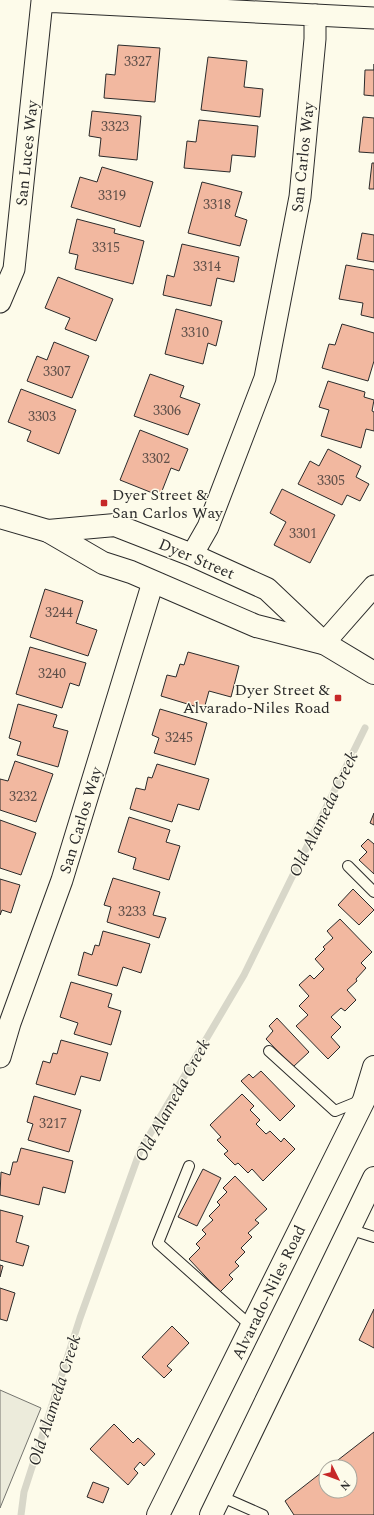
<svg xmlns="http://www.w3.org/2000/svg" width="374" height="1515" viewBox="0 0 374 1515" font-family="Spectral,serif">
<rect width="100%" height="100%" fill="#fdfbea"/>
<!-- green -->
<polygon fill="#ecebdb" stroke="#74746e" points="0,1390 41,1408 0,1508"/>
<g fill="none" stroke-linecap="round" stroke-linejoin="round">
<!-- stream -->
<polyline stroke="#d8d7c9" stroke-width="7" points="21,1515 24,1492 80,1318 140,1151 244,975 365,728"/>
</g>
<!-- building -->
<g fill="#f2b8a0" stroke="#2b2b2b">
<polygon points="118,45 160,48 155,102 104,98 106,74 115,75"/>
<polygon points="208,57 247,61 244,87 263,89 260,117 201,110"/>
<polygon points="374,64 374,96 364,95 365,70 374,70"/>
<polygon points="92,111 141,116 137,160 99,156 101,138 89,136"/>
<polygon points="363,117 374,118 374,153 359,152"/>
<polygon points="199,120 258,126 255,157 232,155 230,172 184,168 187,141 196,142"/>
<polygon points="372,163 374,163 374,189 369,189"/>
<polygon points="102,167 153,182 140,227 71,207 80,177 97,182"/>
<polygon points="202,182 242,192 235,216 247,220 240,246 188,233"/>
<polygon points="77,219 115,229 114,233 144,241 133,284 75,269 78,255 69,253"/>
<polygon points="362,233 374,235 374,262 357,259"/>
<polygon points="182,244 239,257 234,282 217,278 211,306 163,295 167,275 174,277"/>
<polygon points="346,265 374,270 374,318 361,315 363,303 339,299"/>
<polygon points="58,277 113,299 96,341 65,329 70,318 45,308"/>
<polygon points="176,309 222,321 216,346 208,343 203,364 165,354"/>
<polygon points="342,324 374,333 374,361 368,381 322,368 329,344 335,345"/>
<polygon points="54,342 89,356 72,398 27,381 37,356 47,360"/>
<polygon points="150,374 184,386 180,397 200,404 188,435 134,416"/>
<polygon points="328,381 365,392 364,397 374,400 372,411 374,412 374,431 366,429 361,448 321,436 329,410 319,407"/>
<polygon points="21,389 76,410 59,454 27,441 31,431 8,422"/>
<polygon points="140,430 188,449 179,471 171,468 160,496 120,480"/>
<polygon points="328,449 361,466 356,477 369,484 360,501 347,495 342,505 298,484 310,461 319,466"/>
<polygon points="282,489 335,515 310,563 274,545 286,522 270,513"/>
<polygon points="45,589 83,601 76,623 97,630 88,656 30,637"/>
<polygon points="30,647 86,663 79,686 70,683 62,708 16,694"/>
<polygon points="188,652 239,666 231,697 209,691 204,709 161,696 167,675 176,677 180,664 184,665"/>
<polygon points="18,704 57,715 53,727 68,731 58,767 17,755 21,742 9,738"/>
<polygon points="160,709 207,723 195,765 154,753 159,738 152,735"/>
<polygon points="15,761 53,774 36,822 0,810 0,779 8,781"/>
<polygon points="157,764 209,779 199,810 178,804 172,822 130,809 136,788 145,790 148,777 152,778"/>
<polygon points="374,813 374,825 370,823"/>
<polygon points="129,817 170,830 166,842 180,846 169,880 133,869 136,858 118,852"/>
<polygon points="0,820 36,833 21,875 0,868"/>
<polygon points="368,839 374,844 374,874 359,860 367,852 361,846"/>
<polygon points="113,878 160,892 153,915 166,918 159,938 107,922 111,907 104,905"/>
<polygon points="0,879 20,885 11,913 2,910 0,915"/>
<polygon points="353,889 374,910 359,925 338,905"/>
<polygon points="340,919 372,952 361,963 366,968 356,979 357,981 347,990 356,1000 345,1011 341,1008 331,1017 341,1027 331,1037 340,1047 328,1059 296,1026 308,1015 299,1006 309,996 299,985 310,975 314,979 324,969 315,959 325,949 323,947 333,938 327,931"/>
<polygon points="103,931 150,944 141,973 123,967 117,986 78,975 84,952 92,955 95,945 99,946"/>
<polygon points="71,982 112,994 108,1007 121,1011 111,1045 74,1034 78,1023 60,1017"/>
<polygon points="277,1018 309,1052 293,1067 266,1039 273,1031 269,1026"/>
<polygon points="61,1040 108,1053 100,1081 81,1076 75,1095 36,1084 43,1061 50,1063 53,1053 57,1054"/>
<polygon points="261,1071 295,1106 280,1121 241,1081 249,1074 253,1078"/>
<polygon points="242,1094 254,1106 250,1110 260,1120 256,1124 266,1134 270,1131 281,1142 284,1138 295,1149 263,1181 252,1169 248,1173 238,1163 235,1165 224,1154 228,1151 217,1140 221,1137 210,1125"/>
<polygon points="34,1096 81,1110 69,1152 28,1140 33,1124 27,1122"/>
<polygon points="21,1148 73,1161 65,1193 43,1187 39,1205 0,1195 1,1172 10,1175 13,1162 17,1162"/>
<polygon points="203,1169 221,1178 197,1226 178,1217"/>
<polygon points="235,1176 267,1209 255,1220 259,1223 248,1233 252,1237 241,1248 245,1252 235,1262 239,1266 229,1275 233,1279 220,1292 189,1259 200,1248 196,1244 206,1234 202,1230 213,1220 209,1216 220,1205 217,1202 227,1192 223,1188"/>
<polygon points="0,1210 23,1216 16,1242 29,1246 23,1266 0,1260"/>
<polygon points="0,1265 3,1266 0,1277"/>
<polygon points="0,1288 15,1293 7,1321 0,1319"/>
<polygon points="374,1309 374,1348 359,1340"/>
<polygon points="172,1326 189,1343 167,1366 172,1370 164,1378 142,1357"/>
<polygon points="114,1424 133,1443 138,1438 155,1454 144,1466 140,1462 134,1469 138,1473 128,1485 90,1449"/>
<polygon points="374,1432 374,1515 294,1515 285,1501 326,1469 326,1491 350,1491 350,1467 329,1467"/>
<polygon points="93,1482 109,1488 103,1503 87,1497"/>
</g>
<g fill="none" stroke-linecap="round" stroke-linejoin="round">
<!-- service casing -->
<g stroke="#2b2b2b" stroke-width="12">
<g id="service">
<polyline points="348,866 374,892"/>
<polyline points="269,1051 335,1111 362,1100"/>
<polyline points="189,1166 158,1243 251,1326"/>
<polyline points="349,1229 374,1237"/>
<polyline points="220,1496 263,1515"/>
</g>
</g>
<!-- minor casing -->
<g stroke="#2b2b2b" stroke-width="23">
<g id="minor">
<polyline points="315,15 374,18"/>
<polyline points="0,302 14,269 42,1 315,15 315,39 300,197 265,378 208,527 192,555"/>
<polyline points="324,643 374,586"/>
<polyline points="0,1057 10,1023 62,880 153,582"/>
</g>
</g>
<!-- secondary casing -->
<g stroke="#2b2b2b" stroke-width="24">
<g id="secondary">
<polyline points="0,517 48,531 103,563 131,572 256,626 323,643"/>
<polyline points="48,531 115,525 192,555 267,589 324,643 374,673"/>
<polyline points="158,1515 364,1100 374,1067"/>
<polyline points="211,1515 374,1178"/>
</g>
</g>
<!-- service -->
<use href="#service" stroke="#fdfbea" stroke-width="10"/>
<!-- minor -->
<use href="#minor" stroke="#fdfbea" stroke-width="21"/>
<!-- secondary -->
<use href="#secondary" stroke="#fdfbea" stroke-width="22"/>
</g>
<!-- markers -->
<g fill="#c62828" stroke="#fdfbea" stroke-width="1.5">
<rect x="100" y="499" width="8" height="8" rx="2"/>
<rect x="334" y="694" width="8" height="8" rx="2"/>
</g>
<g text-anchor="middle" stroke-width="3" stroke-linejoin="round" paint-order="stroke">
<!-- number labels -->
<g font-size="14" fill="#5d4e48">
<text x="138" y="66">3327</text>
<text x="115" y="131">3323</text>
<text x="112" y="200">3319</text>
<text x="217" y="209">3318</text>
<text x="106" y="252">3315</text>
<text x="207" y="271">3314</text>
<text x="195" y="337">3310</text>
<text x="57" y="376">3307</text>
<text x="167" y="415">3306</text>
<text x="42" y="421">3303</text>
<text x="156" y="463">3302</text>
<text x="331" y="485">3305</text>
<text x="303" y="538">3301</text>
<text x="59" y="617">3244</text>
<text x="52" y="678">3240</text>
<text x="179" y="742">3245</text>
<text x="23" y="801">3232</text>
<text x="132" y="916">3233</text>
<text x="53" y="1128">3217</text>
</g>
<!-- street labels -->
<g font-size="16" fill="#2b2b2b" stroke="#fdfbea">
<text transform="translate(26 153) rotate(-84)" y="6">San Luces Way</text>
<text transform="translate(302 157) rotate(-84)" y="6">San Carlos Way</text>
<text transform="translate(197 558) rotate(23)" y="6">Dyer Street</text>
<text transform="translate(80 820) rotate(-73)" y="6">San Carlos Way</text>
<text transform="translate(268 1292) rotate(-64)" y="6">Alvarado-Niles Road</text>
</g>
<!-- poi labels -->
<g font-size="16" fill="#2b2b2b" stroke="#fdfbea" text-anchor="start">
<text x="112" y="500">Dyer Street &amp;<tspan x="112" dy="18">San Carlos Way</tspan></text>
<text x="330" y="695" text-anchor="end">Dyer Street &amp;<tspan x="330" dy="18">Alvarado-Niles Road</tspan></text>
</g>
<!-- water labels -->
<g font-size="17" font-style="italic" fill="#2b2b2b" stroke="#fdfbea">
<text transform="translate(323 814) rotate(-64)" y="6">Old Alameda Creek</text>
<text transform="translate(172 1100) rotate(-61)" y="6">Old Alameda Creek</text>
<text transform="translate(54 1400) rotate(-72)" y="6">Old Alameda Creek</text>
</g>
</g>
<!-- north arrow -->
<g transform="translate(338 1479) rotate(132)"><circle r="19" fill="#fdfbea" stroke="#a9a89e"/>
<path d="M0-3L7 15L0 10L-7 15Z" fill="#c62828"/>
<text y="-6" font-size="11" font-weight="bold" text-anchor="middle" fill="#2b2b2b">N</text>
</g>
</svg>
